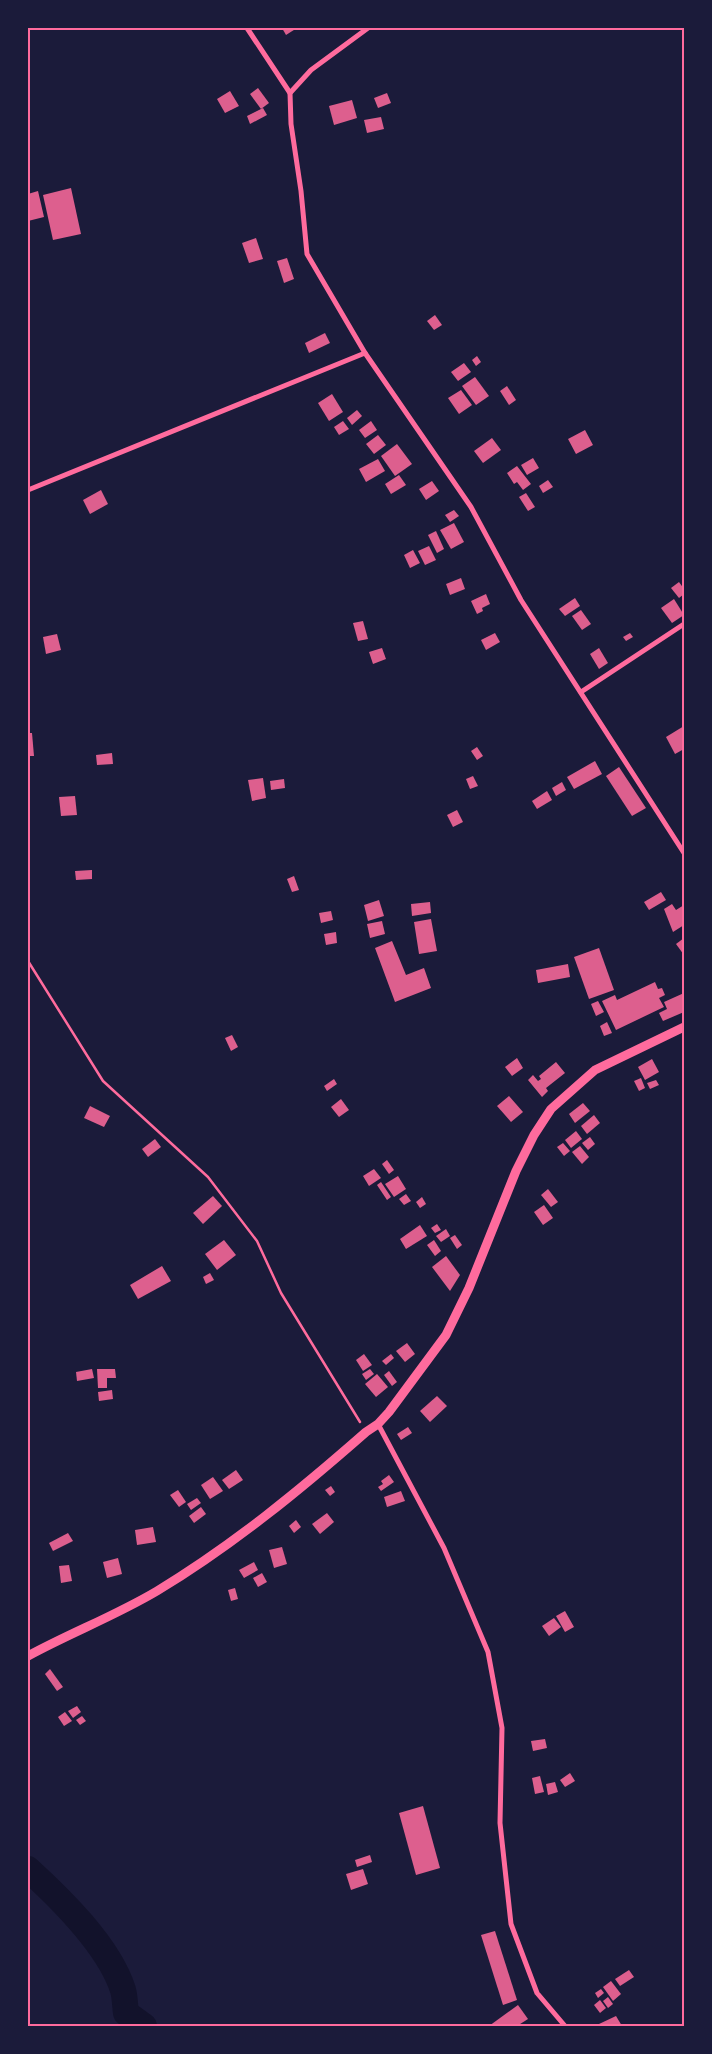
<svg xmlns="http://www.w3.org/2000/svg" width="712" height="2054" viewBox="0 0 712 2054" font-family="Montserrat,sans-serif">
<rect width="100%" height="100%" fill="#1b1b3a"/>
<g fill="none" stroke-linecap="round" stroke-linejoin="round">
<!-- stream -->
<polyline stroke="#12122b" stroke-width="4.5" points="124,2026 126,2013"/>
<!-- river -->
<path stroke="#12122b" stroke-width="26" d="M28,1869C61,1899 109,1946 123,1990C125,1997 125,2006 126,2013L144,2026"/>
</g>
<!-- building -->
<g fill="#dd5f8e">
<polygon points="282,28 297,28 286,35"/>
<polygon points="258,88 269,103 261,109 250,94"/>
<polygon points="230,91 239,106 225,113 217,99"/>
<polygon points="387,93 391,103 378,108 374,98"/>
<polygon points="352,100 357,118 334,125 329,106"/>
<polygon points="263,108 267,115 250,124 247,116"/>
<polygon points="381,117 384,129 367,133 364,120"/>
<polygon points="71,188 81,234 53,240 43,195"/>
<polygon points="38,191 44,217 28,221 28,194"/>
<polygon points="256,238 263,259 249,263 242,243"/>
<polygon points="287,258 294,279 284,283 277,261"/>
<polygon points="435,315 442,325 434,330 427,321"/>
<polygon points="325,333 330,343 309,353 305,343"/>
<polygon points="477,356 481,362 476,366 472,360"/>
<polygon points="464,363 471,372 458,381 451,372"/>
<polygon points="475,377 489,396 476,405 462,386"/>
<polygon points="507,386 516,400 509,405 500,391"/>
<polygon points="461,390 472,405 459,414 448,398"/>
<polygon points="332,394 343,412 329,421 318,403"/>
<polygon points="357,410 362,416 352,425 347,418"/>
<polygon points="343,421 349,429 339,435 334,427"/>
<polygon points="371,421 377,430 365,438 359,430"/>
<polygon points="585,430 593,445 576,454 568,439"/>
<polygon points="378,435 386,445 374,454 366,444"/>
<polygon points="492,438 501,450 483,463 474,451"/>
<polygon points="397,444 412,464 395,476 381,456"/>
<polygon points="533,458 539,468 527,475 521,465"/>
<polygon points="378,459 385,471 366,482 359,469"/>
<polygon points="517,466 531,484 523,490 517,482 514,484 507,473"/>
<polygon points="399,475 406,485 391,494 385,484"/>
<polygon points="548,480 553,487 543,493 539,486"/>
<polygon points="432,481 439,491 426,500 419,489"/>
<polygon points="101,490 108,504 90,514 83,500"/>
<polygon points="526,493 535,507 528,511 519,497"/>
<polygon points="454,510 459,516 450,522 445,515"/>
<polygon points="454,523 464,542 451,549 440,530"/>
<polygon points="436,531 444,549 437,553 428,535"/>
<polygon points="429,546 436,560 425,565 418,551"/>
<polygon points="413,550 420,563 410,568 404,555"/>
<polygon points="461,578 465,589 450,595 446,584"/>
<polygon points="679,582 684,589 684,594 679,598 671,588"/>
<polygon points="486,594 490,604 482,608 483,611 477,614 471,601"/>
<polygon points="575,598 580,606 565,616 559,609"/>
<polygon points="674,599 684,615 672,623 661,608"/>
<polygon points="581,610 591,624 582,630 572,616"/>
<polygon points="363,621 368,639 358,641 353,623"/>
<polygon points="495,633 500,642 486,650 481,640"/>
<polygon points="630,633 633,637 626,641 623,637"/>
<polygon points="57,634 61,650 46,654 43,637"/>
<polygon points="382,648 386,659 373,664 369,652"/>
<polygon points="599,648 608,663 599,669 590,654"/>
<polygon points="684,726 684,749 675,754 666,737"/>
<polygon points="28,733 32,733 34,756 28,756"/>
<polygon points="477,747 483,756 477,760 471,751"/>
<polygon points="112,753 113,764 97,765 96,755"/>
<polygon points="595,761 602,774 574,789 567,777"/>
<polygon points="619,767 646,808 632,816 606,776"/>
<polygon points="473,776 478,786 470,789 466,779"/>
<polygon points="263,778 266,798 252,801 248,780"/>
<polygon points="284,779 285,788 271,790 270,781"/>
<polygon points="562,782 566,790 556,796 552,788"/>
<polygon points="547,791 552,800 537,809 532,801"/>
<polygon points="75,796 77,815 61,816 59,797"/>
<polygon points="457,810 463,822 453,827 447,815"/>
<polygon points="92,870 92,879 76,880 75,871"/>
<polygon points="294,876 299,890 292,892 287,879"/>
<polygon points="661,892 666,900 649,910 644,902"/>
<polygon points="379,900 384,916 368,921 364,905"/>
<polygon points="430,902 431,913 412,916 411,904"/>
<polygon points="672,904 676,910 684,905 684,925 673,932 664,909"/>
<polygon points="331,911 333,920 321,923 319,913"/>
<polygon points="431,919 437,951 419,954 414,922"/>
<polygon points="382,921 385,934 370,938 367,924"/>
<polygon points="336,932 337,943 326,945 324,934"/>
<polygon points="684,938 684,955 676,944"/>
<polygon points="392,941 406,975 424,968 431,988 395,1002 375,948"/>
<polygon points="599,948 614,990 589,999 574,957"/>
<polygon points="568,964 570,977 538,983 536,970"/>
<polygon points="655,982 658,989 662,988 665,995 659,998 664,1007 616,1030 602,1001 615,995 617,1000"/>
<polygon points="684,993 684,1012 663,1021 659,1013 667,1009 664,1002"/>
<polygon points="598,1001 604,1012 596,1016 591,1004"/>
<polygon points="607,1022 612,1033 604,1036 600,1026"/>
<polygon points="232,1035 238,1047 231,1051 225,1038"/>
<polygon points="517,1058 523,1068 512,1076 505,1067"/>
<polygon points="652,1059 659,1072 645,1080 638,1067"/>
<polygon points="556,1062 565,1073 546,1088 548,1091 542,1097 528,1080 533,1075 538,1081 541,1079 539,1076"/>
<polygon points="641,1078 645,1088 639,1091 634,1081"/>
<polygon points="334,1079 337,1084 327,1091 324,1086"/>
<polygon points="656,1080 659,1085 650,1089 647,1083"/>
<polygon points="509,1096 523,1112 511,1122 497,1106"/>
<polygon points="341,1099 349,1110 339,1117 331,1107"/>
<polygon points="583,1103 590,1111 575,1123 569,1114"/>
<polygon points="90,1106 110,1116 104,1127 84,1118"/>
<polygon points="594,1115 600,1123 587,1134 581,1126"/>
<polygon points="576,1131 582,1139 571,1148 565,1140"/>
<polygon points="590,1137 595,1144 588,1150 582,1143"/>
<polygon points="155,1139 161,1147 148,1157 142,1149"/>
<polygon points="563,1143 570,1151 564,1156 557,1147"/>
<polygon points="580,1146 589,1157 582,1164 572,1152"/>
<polygon points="387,1160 394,1170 389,1174 382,1164"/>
<polygon points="374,1169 381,1178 369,1186 363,1176"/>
<polygon points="398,1176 406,1189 394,1197 385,1184"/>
<polygon points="381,1182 391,1197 387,1200 377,1185"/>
<polygon points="548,1189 558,1202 551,1207 541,1195"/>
<polygon points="406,1194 411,1201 404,1205 399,1199"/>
<polygon points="213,1196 222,1206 203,1224 193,1213"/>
<polygon points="422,1197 426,1204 420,1208 416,1202"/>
<polygon points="544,1205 553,1218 543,1225 534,1212"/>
<polygon points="437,1224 441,1230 435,1233 431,1228"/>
<polygon points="420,1225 427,1236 406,1249 400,1239"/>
<polygon points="446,1229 450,1236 441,1242 436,1236"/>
<polygon points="455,1235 462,1245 457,1249 450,1238"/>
<polygon points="224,1240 236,1255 217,1270 205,1254"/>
<polygon points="434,1240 441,1251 435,1256 427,1245"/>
<polygon points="446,1256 460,1275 450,1291 432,1267"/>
<polygon points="162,1266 171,1281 138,1299 130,1285"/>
<polygon points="210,1273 214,1280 206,1284 203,1277"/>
<polygon points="407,1343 415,1354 405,1362 396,1351"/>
<polygon points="364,1354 372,1365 363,1371 356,1360"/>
<polygon points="391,1354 394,1358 386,1365 382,1361"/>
<polygon points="92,1369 94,1378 77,1381 76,1372"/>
<polygon points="97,1369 115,1369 116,1378 107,1378 107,1388 98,1388"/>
<polygon points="370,1369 374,1374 366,1380 362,1374"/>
<polygon points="389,1371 397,1382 392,1386 384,1375"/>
<polygon points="377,1374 388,1387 376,1397 365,1384"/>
<polygon points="112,1390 113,1399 99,1401 98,1392"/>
<polygon points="437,1396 447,1406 430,1422 420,1411"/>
<polygon points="408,1427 412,1433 401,1440 397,1434"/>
<polygon points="236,1470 243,1480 229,1489 222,1480"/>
<polygon points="389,1475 394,1482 381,1491 378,1487 383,1484 381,1481"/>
<polygon points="213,1477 223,1491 210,1499 201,1485"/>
<polygon points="331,1486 335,1492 330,1496 325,1490"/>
<polygon points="178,1490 186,1502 179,1507 170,1495"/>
<polygon points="401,1491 405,1501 387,1507 384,1497"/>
<polygon points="197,1498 201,1503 191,1510 187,1504"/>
<polygon points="201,1507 206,1514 194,1523 189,1516"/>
<polygon points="327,1513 334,1522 320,1534 312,1524"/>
<polygon points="296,1520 301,1527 294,1533 289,1526"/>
<polygon points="153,1527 156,1542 137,1545 135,1530"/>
<polygon points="68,1533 73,1541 53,1551 49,1543"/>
<polygon points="282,1547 287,1564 274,1568 269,1550"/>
<polygon points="118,1558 122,1574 107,1578 103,1562"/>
<polygon points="254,1562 258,1570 244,1578 239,1570"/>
<polygon points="69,1565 72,1581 61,1583 59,1566"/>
<polygon points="262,1573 267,1582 258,1587 253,1578"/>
<polygon points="235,1588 238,1599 231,1601 228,1590"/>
<polygon points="565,1611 574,1627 565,1632 556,1616"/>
<polygon points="554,1618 561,1627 549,1636 542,1626"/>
<polygon points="50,1669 63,1687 57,1691 45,1674"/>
<polygon points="77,1706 81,1712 73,1718 68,1711"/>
<polygon points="65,1712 72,1721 64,1726 58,1717"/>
<polygon points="82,1716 86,1721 80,1725 76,1720"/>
<polygon points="545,1739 547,1748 533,1751 531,1741"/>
<polygon points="570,1773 575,1781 565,1787 560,1780"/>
<polygon points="540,1776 544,1792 535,1794 532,1778"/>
<polygon points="555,1782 558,1792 548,1795 546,1784"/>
<polygon points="423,1806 440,1868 416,1875 399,1813"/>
<polygon points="370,1855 372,1862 357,1867 355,1860"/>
<polygon points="363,1869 368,1884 351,1890 346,1874"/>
<polygon points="495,1931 517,2000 503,2005 481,1935"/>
<polygon points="629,1970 634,1977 620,1986 615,1979"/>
<polygon points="611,1981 621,1994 613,2001 603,1987"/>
<polygon points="601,1989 604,1993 598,1998 595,1993"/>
<polygon points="608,1997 613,2004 608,2008 603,2001"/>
<polygon points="600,2000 606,2008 600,2013 594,2005"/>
<polygon points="518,2005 528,2019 517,2026 489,2026"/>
<polygon points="616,2016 622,2026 600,2026 599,2024"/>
</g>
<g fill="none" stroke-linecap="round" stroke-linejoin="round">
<!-- path -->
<polyline stroke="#ff6b9d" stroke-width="2.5" points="28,961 103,1081 208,1177 257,1241 281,1293 360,1422"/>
<!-- minor -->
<g stroke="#ff6b9d" stroke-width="5">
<polyline points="247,28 290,93"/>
<polyline points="368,28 311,70 290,93 291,124 301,191 307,254 365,353 471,507 521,600 684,853"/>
<polyline points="28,490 365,353"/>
<polyline points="581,692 684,624"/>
<polyline points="378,1424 444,1548 488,1652 502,1728 500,1823 511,1924 537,1993 565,2026"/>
</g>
<!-- tertiary -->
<path stroke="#ff6b9d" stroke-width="9" d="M28,1656C70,1633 115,1616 157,1591C233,1545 300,1490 366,1432L378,1424L389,1412L446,1335L469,1288L516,1171L534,1135L551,1109L595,1070L684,1027"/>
</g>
<!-- border -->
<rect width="712" height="2054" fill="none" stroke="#1b1b3a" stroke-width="58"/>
<rect x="29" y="29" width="654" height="1996" fill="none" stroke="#ff6b9d" stroke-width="2"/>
</svg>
